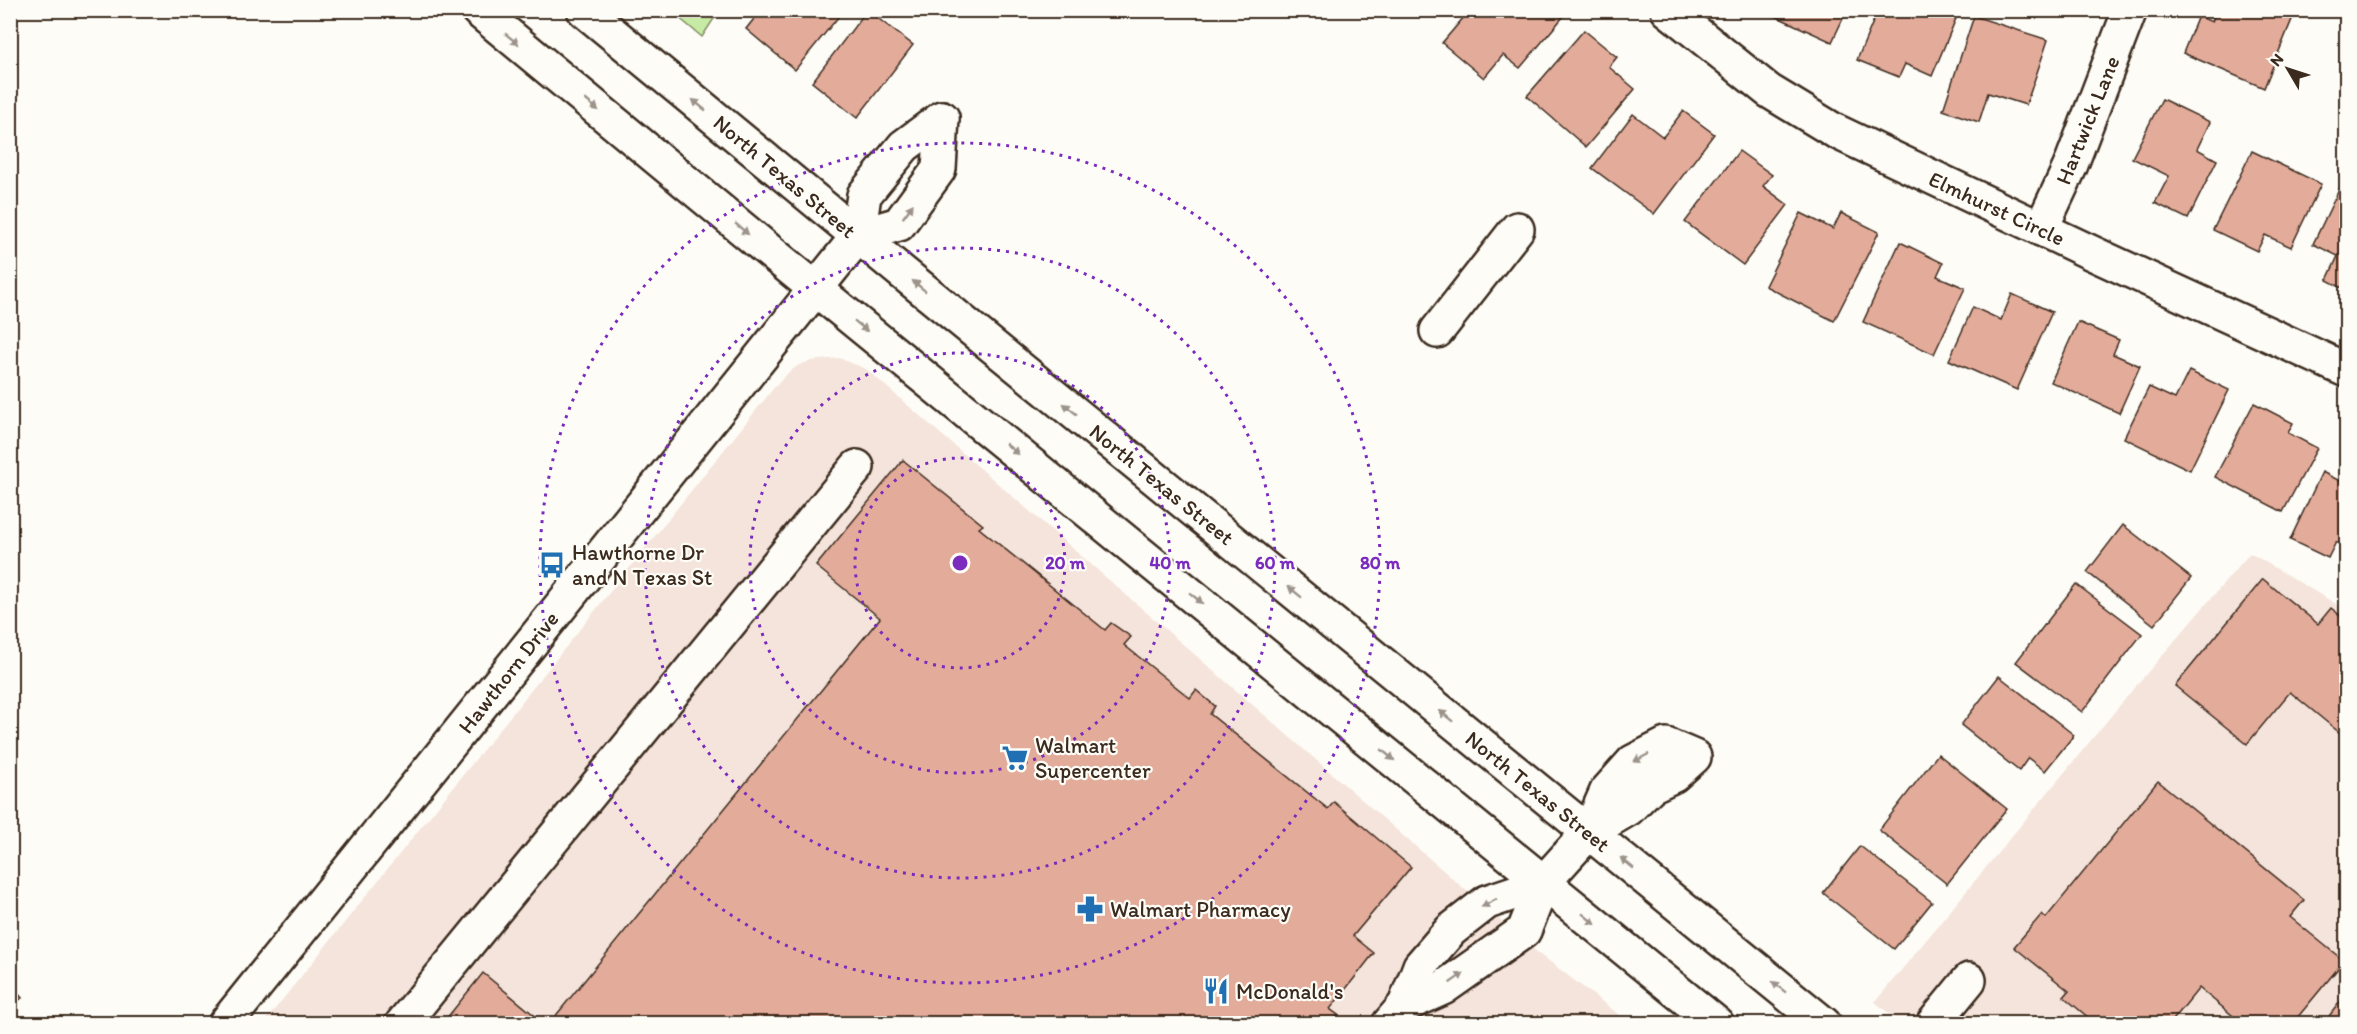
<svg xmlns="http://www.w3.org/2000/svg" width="2357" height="1034" viewBox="0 0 2357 1034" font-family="Itim,sans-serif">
<rect width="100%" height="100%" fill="#fdfcf7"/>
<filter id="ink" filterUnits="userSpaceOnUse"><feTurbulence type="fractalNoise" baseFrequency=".0167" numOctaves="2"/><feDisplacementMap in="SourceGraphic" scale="12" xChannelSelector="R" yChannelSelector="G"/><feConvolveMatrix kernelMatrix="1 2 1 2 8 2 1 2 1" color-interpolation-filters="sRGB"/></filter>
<g filter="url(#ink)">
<!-- built -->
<g fill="#f5e4db">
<polygon points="839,358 866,369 1537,952 1630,1023 263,1024 773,389 789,372 799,365 811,361"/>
<polygon points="2250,553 2346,610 2346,1023 1902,1024 1875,1002 2130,693"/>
</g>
<!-- green -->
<polygon fill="#c7eba4" stroke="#818a61" stroke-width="1.5" points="671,11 719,11 702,37"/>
<!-- building -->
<g fill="#e3ab9a" stroke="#3b2a1e" stroke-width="1.5">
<polygon points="761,10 844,10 795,70 746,29"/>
<polygon points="867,10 913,45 857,118 812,82"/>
<polygon points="1470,10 1555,10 1563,17 1520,68 1503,55 1484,78 1442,43"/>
<polygon points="1762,10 1847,10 1832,42"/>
<polygon points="1878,10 1945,10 1957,16 1932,76 1905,64 1899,77 1857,60"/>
<polygon points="2216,10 2279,10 2293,17 2264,88 2183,53 2198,16 2212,22"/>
<polygon points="1974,16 2048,40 2026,105 1988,93 1979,122 1943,110"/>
<polygon points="1584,30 1617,57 1609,67 1635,89 1586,147 1527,96"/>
<rect x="2340" y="41" width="6" height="53"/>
<polygon points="2162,99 2210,122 2197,149 2217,160 2188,219 2155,203 2169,176 2132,158"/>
<polygon points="1683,111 1714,134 1654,214 1592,168 1633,114 1663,137"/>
<polygon points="1739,151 1772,175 1763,186 1788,205 1743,265 1685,222"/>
<polygon points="2252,151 2321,184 2291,247 2265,235 2257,251 2213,230"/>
<polygon points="2346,175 2346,290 2327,280 2338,256 2313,244"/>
<polygon points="1801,213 1833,229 1841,213 1879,232 1834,321 1765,286"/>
<polygon points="1900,242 1943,263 1937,276 1965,288 1934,354 1863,322"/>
<polygon points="2012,294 2052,312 2017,390 1949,360 1973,307 2001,320"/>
<polygon points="2078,322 2119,340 2113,354 2140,366 2119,413 2051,382"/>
<polygon points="2189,371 2229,390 2190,470 2124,438 2149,387 2175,399"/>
<polygon points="2254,403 2293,423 2288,433 2317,448 2283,512 2215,477"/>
<polygon points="903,460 983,525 979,528 1105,630 1111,623 1131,637 1124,645 1190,698 1196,690 1215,706 1210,714 1328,809 1334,802 1411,867 1353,936 1374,953 1330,1009 1338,1015 1331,1024 549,1024 880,618 816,566"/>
<polygon points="2322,472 2346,484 2346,548 2336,542 2328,558 2290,540"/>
<polygon points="2123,525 2191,578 2154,625 2087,572"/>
<polygon points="2263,579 2318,624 2331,608 2346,620 2346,738 2290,692 2247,744 2175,686"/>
<polygon points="2076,584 2142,634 2082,712 2016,662"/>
<polygon points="1999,676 2074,735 2045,771 2028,758 2019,771 1961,725"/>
<polygon points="1938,754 2007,809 1947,884 1879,830"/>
<polygon points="2158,781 2304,900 2290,917 2344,961 2292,1024 2243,1024 2199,988 2170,1024 2096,1024 2064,997 2069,991 2014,947 2042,914 2046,918"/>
<polygon points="1860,846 1932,902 1894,949 1823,893"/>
<polygon points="483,973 545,1024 442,1024"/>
<polygon points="10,984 22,998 10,1007"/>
<polygon points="2346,994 2346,1024 2323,1024"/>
</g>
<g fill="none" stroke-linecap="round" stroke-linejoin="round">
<!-- minor casing -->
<g stroke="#3b2a1e" stroke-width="38">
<g id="minor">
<polyline points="1668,10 1769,91 1835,131 2092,253 2346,370"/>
<polyline points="2041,229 2070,167 2130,10"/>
<polyline points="858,236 899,224 939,169 942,118"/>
<polyline points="1437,331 1517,229"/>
<polyline points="1405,1005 1443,988 1524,931 1543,883 1589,832 1628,809 1651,786 1674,775 1694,757 1666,745 1633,762 1607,791 1589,832"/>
<polyline points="225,1024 858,236 864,195 904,146 942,118"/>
<polyline points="402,1024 857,467"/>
<polyline points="1389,1024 1405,1005 1420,966 1451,930 1487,902 1543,883"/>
<polyline points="1933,1024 1969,980"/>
</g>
</g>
<!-- major casing -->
<g stroke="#3b2a1e" stroke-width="38">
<g id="major">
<polyline points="478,10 768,250 1717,1024"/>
<polyline points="584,10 903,273 1824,1024"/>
</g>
</g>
<!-- minor -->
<use href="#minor" stroke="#fdfcf7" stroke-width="33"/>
<!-- major -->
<use href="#major" stroke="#fdfcf7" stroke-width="33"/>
</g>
<!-- one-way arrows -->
<defs><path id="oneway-solid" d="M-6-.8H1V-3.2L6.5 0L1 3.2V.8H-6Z" transform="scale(1.5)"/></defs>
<g fill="#9c938a">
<use href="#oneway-solid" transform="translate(512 39) rotate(39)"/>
<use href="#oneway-solid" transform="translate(592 105) rotate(40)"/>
<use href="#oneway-solid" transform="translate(699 105) rotate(-141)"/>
<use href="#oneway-solid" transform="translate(908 211) rotate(-54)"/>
<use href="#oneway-solid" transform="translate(742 229) rotate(40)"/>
<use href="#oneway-solid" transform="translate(919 286) rotate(-141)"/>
<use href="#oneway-solid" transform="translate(861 326) rotate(39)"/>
<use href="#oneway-solid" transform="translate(1070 409) rotate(-141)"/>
<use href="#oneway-solid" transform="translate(1012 449) rotate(39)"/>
<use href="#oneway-solid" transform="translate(1295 592) rotate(-141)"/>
<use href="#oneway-solid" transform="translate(1196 598) rotate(39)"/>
<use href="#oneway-solid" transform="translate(1446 716) rotate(-141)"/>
<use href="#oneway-solid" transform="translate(1388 755) rotate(40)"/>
<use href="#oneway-solid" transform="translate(1641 758) rotate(152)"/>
<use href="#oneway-solid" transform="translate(1627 863) rotate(-141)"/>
<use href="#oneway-solid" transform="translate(1489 903) rotate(152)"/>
<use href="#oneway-solid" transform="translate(1589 919) rotate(39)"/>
<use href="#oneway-solid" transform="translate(1457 978) rotate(-35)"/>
<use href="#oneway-solid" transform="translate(1779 987) rotate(-141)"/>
</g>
</g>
<!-- distance rings -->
<g fill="none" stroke="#7b2cbf" stroke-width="3" stroke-dasharray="3 6">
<circle cx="960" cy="563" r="105"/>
<circle cx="960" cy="563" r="210"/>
<circle cx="960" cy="563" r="315"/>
<circle cx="960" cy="563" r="420"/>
</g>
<!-- icons -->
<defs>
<g id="bus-bare" transform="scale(2.07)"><path d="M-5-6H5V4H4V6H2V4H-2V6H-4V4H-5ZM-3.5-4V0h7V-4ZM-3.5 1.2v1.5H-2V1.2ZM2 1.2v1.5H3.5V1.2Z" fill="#1f6fb2" stroke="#fdfcf7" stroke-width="2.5" paint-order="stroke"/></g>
<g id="supermarket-bare" transform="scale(2.07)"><path d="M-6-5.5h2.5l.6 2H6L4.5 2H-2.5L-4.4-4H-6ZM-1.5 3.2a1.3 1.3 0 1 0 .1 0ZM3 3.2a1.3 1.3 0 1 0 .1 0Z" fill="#1f6fb2" stroke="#fdfcf7" stroke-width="2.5" paint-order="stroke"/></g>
<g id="pharmacy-bare" transform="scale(2.07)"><path d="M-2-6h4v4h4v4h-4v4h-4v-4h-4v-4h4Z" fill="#1f6fb2" stroke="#fdfcf7" stroke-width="2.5" paint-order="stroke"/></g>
<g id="restaurant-bare" transform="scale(2.07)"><path d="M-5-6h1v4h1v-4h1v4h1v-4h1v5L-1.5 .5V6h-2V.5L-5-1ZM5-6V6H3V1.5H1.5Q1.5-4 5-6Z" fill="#1f6fb2" stroke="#fdfcf7" stroke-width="2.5" paint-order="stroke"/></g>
</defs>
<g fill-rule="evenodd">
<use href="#bus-bare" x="552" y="565"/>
<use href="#supermarket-bare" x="1015" y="758"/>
<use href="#pharmacy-bare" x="1090" y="909"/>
<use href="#restaurant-bare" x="1216" y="991"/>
</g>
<g text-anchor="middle" stroke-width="4.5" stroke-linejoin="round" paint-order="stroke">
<!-- street labels -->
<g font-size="22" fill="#3b2a1e" stroke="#fdfcf7">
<text transform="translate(2087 120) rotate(-68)" y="8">Hartwick Lane</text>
<text transform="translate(785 176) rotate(40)" y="8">North Texas Street</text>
<text transform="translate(1997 208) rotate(25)" y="8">Elmhurst Circle</text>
<text transform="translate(1162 484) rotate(39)" y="8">North Texas Street</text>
<text transform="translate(508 672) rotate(-52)" y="8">Hawthorn Drive</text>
<text transform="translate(1538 791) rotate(39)" y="8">North Texas Street</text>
</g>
<!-- poi labels -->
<g font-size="22" fill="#3b2a1e" stroke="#fdfcf7" text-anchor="start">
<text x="572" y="560">Hawthorne Dr<tspan x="572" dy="25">and N Texas St</tspan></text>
<text x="1035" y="753">Walmart<tspan x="1035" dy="25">Supercenter</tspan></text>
<text x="1110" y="917">Walmart Pharmacy</text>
<text x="1236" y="999">McDonald's</text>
</g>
</g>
<circle cx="960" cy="563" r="9" fill="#7b2cbf" stroke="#fdfcf7" stroke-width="3"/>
<g font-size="18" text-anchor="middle" font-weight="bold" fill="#7b2cbf" stroke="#fdfcf7" stroke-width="4.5" stroke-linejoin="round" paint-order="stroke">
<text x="1065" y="569">20 m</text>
<text x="1170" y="569">40 m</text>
<text x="1275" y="569">60 m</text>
<text x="1380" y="569">80 m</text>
</g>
<!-- margin -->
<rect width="2357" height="1034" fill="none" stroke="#fdfcf7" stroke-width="36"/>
<rect x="18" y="18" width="2321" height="998" fill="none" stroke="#3b2a1e" stroke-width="2" filter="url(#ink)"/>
<!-- north arrow -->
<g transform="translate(2288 69) rotate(309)" stroke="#fdfcf7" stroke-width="4.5" paint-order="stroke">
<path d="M0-4.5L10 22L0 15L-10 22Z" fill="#3b2a1e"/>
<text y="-9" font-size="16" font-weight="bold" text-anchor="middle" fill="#3b2a1e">N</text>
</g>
</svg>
